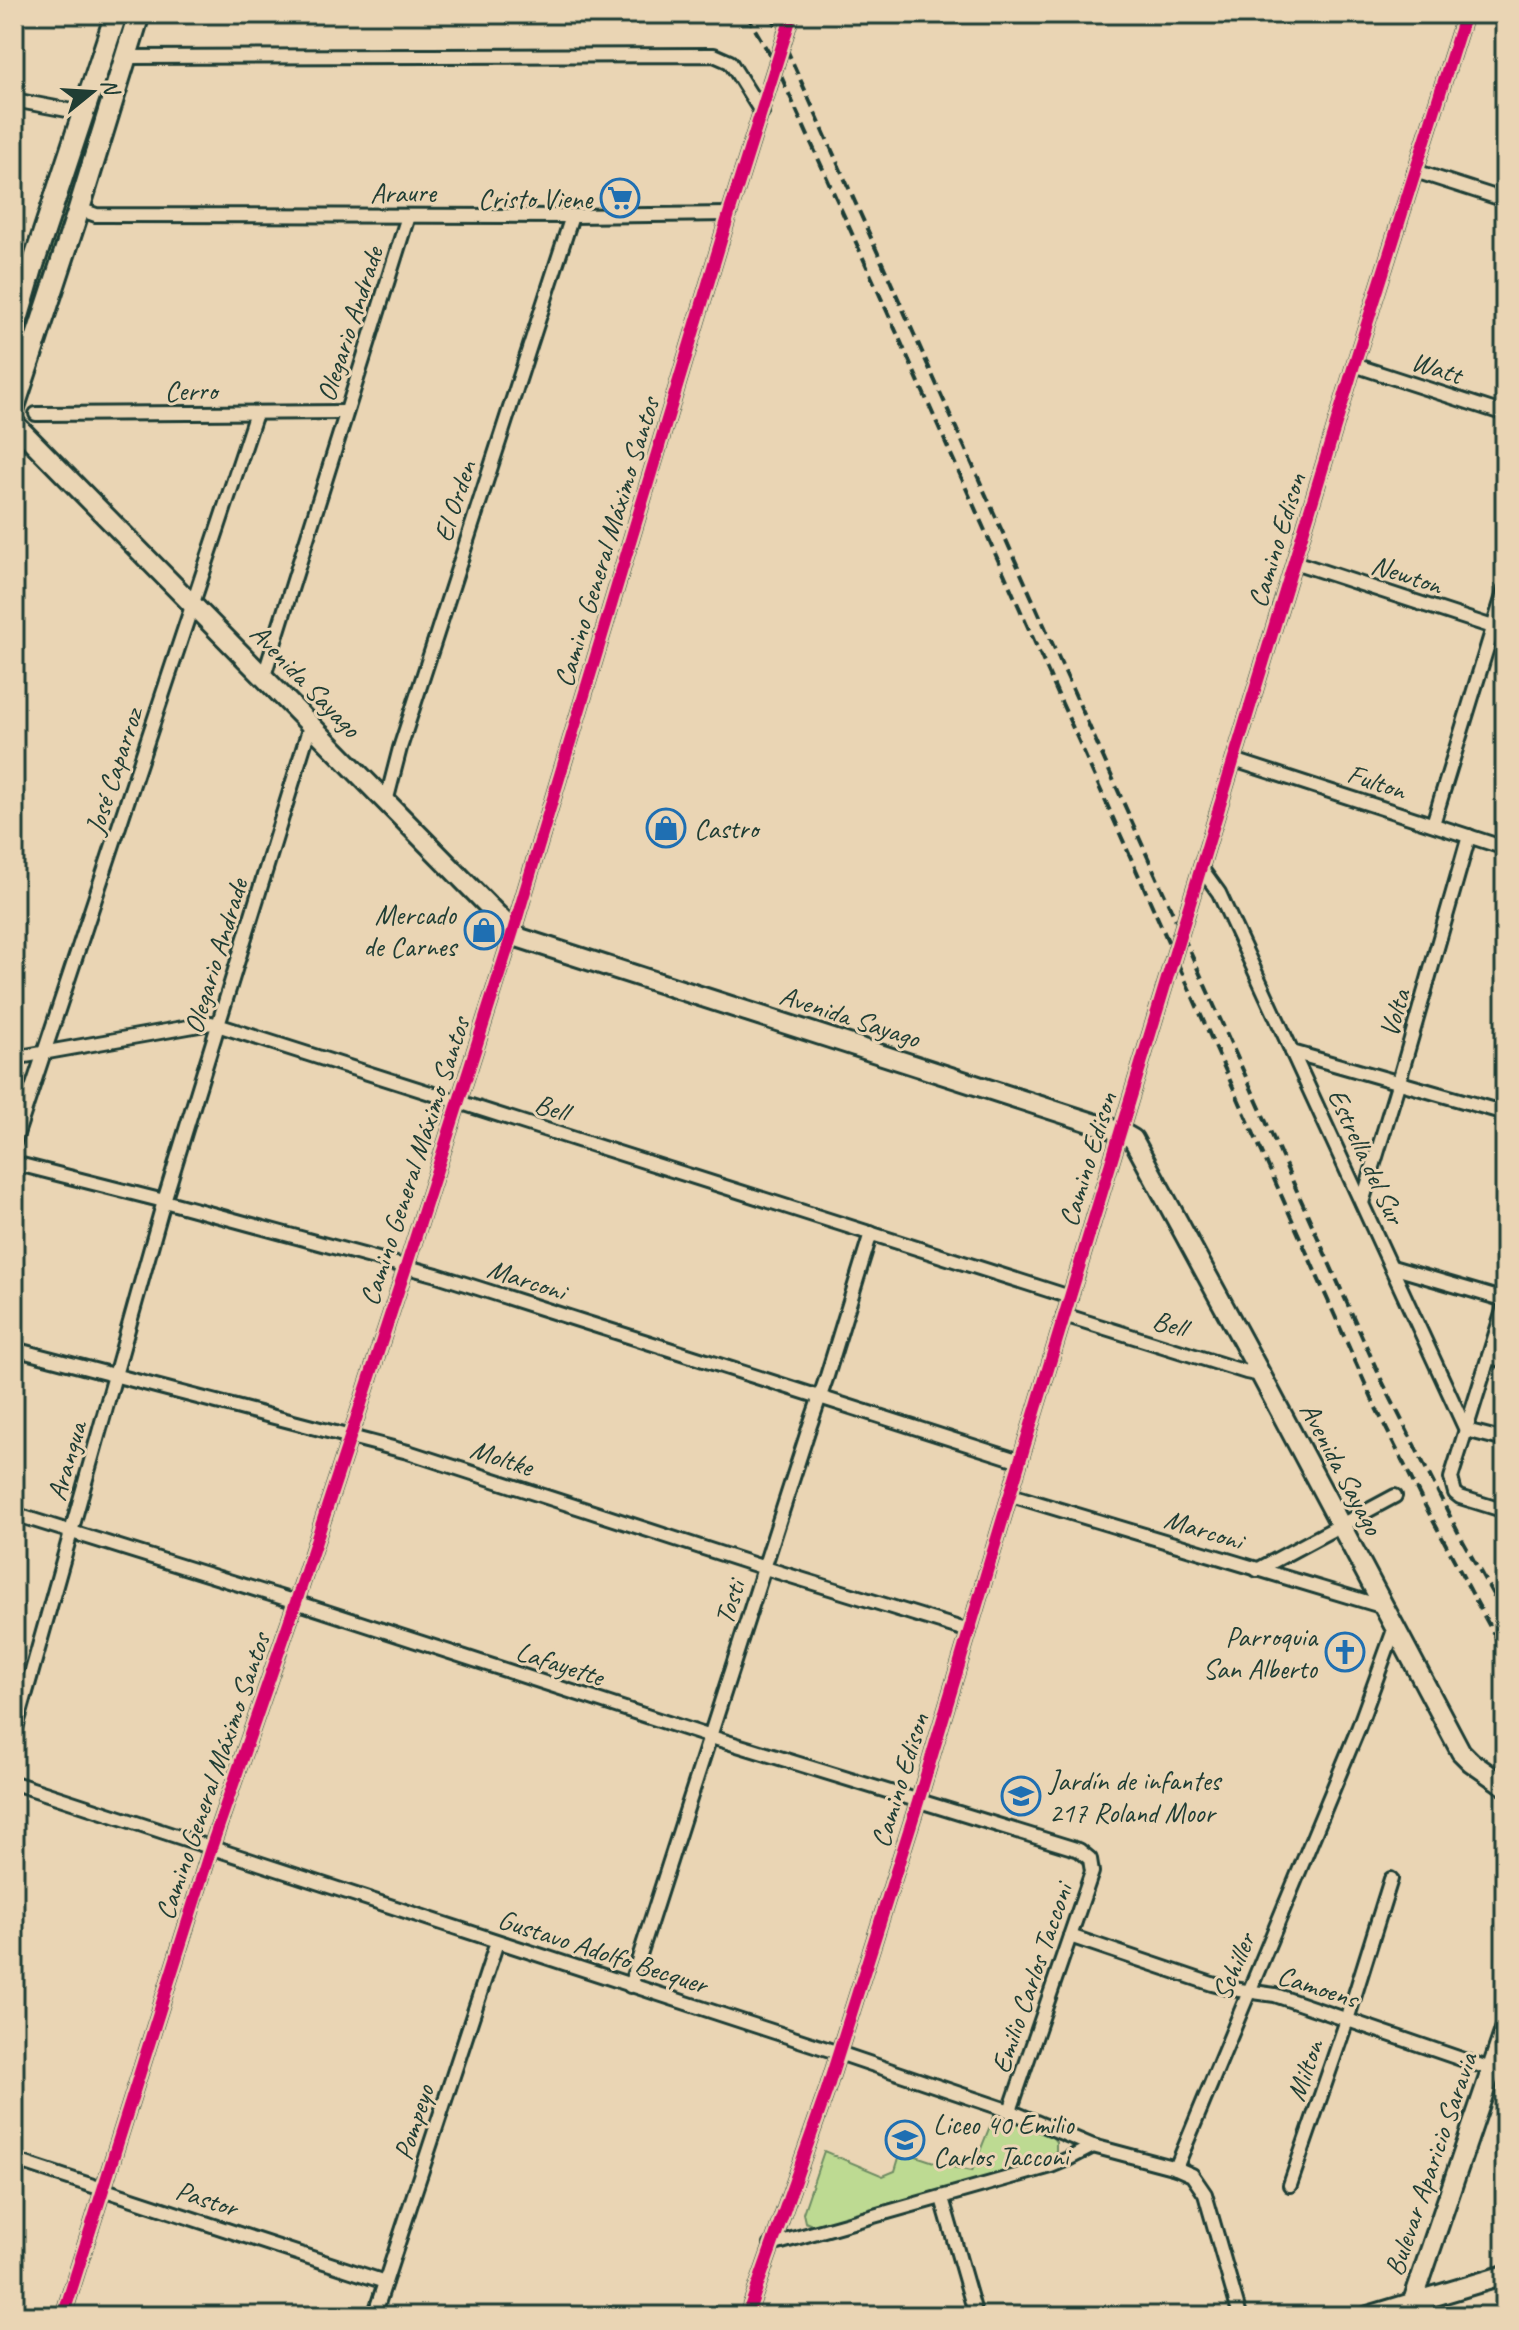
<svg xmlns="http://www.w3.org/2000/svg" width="1519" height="2330" viewBox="0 0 1519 2330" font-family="Caveat,sans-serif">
<rect width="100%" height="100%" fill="#ead5b4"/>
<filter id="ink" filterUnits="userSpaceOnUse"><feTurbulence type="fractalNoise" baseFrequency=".0125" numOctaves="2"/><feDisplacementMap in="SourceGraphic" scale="16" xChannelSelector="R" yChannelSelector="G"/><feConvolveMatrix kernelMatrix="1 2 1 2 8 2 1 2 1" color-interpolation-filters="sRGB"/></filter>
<g filter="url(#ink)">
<!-- green -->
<g fill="#bdda92" stroke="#6e8c63" stroke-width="2">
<polygon points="124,14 118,54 14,383 29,331 35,287"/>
<polygon points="994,2116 1050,2134 1056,2142 1056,2152 1046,2160 821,2224 812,2225 805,2222 803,2213 824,2151 883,2176 895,2171 901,2151 943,2165 972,2171"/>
</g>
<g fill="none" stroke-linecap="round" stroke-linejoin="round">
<!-- street casing -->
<g stroke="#1f3d34" stroke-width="18">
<g id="street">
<polyline points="127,57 714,55 730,62 762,113"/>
<polyline points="14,100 83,113"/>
<polyline points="1415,171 1505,200"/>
<polyline points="79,209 96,215 572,216 729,214"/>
<polyline points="14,265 32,268"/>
<polyline points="1354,365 1505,414"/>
<polyline points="36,414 346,412"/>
<polyline points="1294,562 1505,631"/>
<polyline points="264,676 408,216"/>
<polyline points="1234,760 1505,848"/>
<polyline points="386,802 400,748 572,216"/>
<polyline points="1433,824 1505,589"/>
<polyline points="1201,868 1219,893 1466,1430 1505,1440"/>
<polyline points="1292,1052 1505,1113"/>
<polyline points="14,1058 211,1023 1070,1297"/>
<polyline points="14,1143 256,413"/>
<polyline points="14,1163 164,1201 437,1275 1020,1461"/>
<polyline points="1362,1203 1399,1081 1469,836"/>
<polyline points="1392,1267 1505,1300"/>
<polyline points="1505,1304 1451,1478 1455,1493 1460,1497 1505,1511"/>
<polyline points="1064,1315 1246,1372 1261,1375"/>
<polyline points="14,1349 408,1452 765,1568 969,1631"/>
<polyline points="1489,1357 1505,1361"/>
<polyline points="1011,1495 1384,1607"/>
<polyline points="14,1514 296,1602 711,1737 1079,1850 1090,1859 1092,1872 1010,2111"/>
<polyline points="1257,1570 1395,1496"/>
<polyline points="14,1735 164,1201 310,726"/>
<polyline points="14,1783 839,2053 1010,2111 1093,2146 1176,2168 1192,2175 1205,2194 1240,2316"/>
<polyline points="1070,1936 1212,1984 1232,1989 1275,1995 1505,2074"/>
<polyline points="630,1986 808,1431 827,1376 871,1233"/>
<polyline points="14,2160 385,2282"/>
<polyline points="1176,2168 1358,1729 1395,1627"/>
<polyline points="1290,2185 1347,2020 1391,1879"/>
<polyline points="942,2198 976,2316"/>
<polyline points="771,2245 1051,2166 1068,2159 1093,2146"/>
<polyline points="63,2316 211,1848 296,1602 406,1267 513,931 729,214 792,14"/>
<polyline points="374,2316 497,1942"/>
<polyline points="747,2316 827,2090 918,1802 1020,1461 1354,365 1465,14"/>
</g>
</g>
<!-- secondary casing -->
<g stroke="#1f3d34" stroke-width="24">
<g id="secondary">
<polyline points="14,423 520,938 1121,1132 1133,1139 1261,1375 1461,1752 1471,1762 1505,1786"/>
<polyline points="1368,2316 1505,2275"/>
<polyline points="1408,2316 1505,2030"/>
</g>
</g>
<!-- primary casing -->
<g stroke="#1f3d34" stroke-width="26">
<g id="primary">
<polyline points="14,330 32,268 116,14"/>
<polyline points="14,407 79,209 139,14"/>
</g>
</g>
<!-- street -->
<use href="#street" stroke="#ead5b4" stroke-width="12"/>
<!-- secondary -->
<use href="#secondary" stroke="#ead5b4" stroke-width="18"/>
<!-- primary -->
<use href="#primary" stroke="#ead5b4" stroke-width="20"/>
<!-- rail -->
<g stroke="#1f3d34" stroke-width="4" stroke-dasharray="12 6" stroke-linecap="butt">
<polyline points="746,14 776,65 900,340 1376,1408 1421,1498 1505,1655"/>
<polyline points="771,14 1381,1379 1459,1534 1505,1616"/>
</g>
<!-- cycleway casing -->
<g stroke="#ead5b4" stroke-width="17">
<g id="cycleway">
<polyline points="63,2316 211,1848 296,1602 406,1267 513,931 729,214 792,14"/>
<polyline points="747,2316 827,2090 918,1802 1020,1461 1354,365 1465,14"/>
</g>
</g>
<!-- cycleway -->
<use href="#cycleway" stroke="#d6006c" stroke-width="12"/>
</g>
</g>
<!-- icons -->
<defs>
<g id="supermarket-ring" transform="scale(2)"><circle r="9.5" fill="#ead5b4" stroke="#1f6fb2" stroke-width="1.5"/><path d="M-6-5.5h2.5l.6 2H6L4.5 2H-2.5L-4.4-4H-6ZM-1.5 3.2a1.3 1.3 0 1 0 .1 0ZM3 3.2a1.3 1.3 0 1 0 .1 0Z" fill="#1f6fb2"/></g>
<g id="shop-ring" transform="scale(2)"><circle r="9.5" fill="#ead5b4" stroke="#1f6fb2" stroke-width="1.5"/><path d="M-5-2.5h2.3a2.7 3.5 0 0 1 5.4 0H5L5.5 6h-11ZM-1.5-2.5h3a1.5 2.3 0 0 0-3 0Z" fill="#1f6fb2"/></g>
<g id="church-ring" transform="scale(2)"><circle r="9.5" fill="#ead5b4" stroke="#1f6fb2" stroke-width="1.5"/><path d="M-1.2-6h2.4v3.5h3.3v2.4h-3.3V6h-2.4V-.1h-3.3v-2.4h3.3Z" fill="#1f6fb2"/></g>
<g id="school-ring" transform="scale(2)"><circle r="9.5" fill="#ead5b4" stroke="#1f6fb2" stroke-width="1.5"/><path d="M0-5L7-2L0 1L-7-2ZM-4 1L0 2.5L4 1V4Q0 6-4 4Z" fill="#1f6fb2"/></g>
</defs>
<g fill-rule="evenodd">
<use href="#supermarket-ring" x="620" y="198"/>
<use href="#shop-ring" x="666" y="828"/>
<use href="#shop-ring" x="484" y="930"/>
<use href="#church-ring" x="1345" y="1652"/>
<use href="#school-ring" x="1021" y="1796"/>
<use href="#school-ring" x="905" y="2140"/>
</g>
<g text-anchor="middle" stroke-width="6" stroke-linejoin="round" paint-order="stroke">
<!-- street labels -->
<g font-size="28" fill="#1f3d34" stroke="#ead5b4">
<text x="403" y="202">Araure</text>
<text transform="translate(349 324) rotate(-72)" y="10">Olegario Andrade</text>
<text transform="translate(1437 367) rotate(18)" y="10">Watt</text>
<text x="191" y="400">Cerro</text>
<text transform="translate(454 501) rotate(-72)" y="10">El Orden</text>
<text transform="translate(1276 540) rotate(-73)" y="10">Camino Edison</text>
<text transform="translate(606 542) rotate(-73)" y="10">Camino General Máximo Santos</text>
<text transform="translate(1407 574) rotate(18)" y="10">Newton</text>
<text transform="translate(306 680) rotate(46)" y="10">Avenida Sayago</text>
<text transform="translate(113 771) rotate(-72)" y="10">José Caparroz</text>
<text transform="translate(1377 781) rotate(18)" y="10">Fulton</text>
<text transform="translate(215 956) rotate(-73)" y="10">Olegario Andrade</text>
<text transform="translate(1394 1013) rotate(-74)" y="10">Volta</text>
<text transform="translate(850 1016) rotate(18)" y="10">Avenida Sayago</text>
<text transform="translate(552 1107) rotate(18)" y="10">Bell</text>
<text transform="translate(1367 1156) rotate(65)" y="10">Estrella del Sur</text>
<text transform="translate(1087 1159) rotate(-73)" y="10">Camino Edison</text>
<text transform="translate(414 1161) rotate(-72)" y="10">Camino General Máximo Santos</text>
<text transform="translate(527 1279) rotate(18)" y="10">Marconi</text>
<text transform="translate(1170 1323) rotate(17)" y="10">Bell</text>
<text transform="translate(502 1457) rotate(18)" y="10">Moltke</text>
<text transform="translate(66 1461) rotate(-74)" y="10">Arangua</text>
<text transform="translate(1342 1468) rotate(62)" y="10">Avenida Sayago</text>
<text transform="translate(1204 1529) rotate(17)" y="10">Marconi</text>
<text transform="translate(729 1602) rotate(-72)" y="10">Tosti</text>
<text transform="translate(560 1663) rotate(18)" y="10">Lafayette</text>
<text transform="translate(212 1776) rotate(-71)" y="10">Camino General Máximo Santos</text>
<text transform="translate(899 1780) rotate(-73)" y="10">Camino Edison</text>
<text transform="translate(603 1951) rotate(18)" y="10">Gustavo Adolfo Becquer</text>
<text transform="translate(1233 1966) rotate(-67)" y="10">Schiller</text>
<text transform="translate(1031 1978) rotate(-71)" y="10">Emilio Carlos Tacconi</text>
<text transform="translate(1318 1986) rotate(18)" y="10">Camoens</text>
<text transform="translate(1304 2070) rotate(-71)" y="10">Milton</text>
<text transform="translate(413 2122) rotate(-72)" y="10">Pompeyo</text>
<text transform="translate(1430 2164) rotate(-71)" y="10">Bulevar Aparicio Saravia</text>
<text transform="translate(207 2198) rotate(18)" y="10">Pastor</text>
</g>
<!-- poi labels -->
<g font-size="28" fill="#1f3d34" stroke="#ead5b4" text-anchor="end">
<text x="592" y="208">Cristo Viene</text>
<text x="694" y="838" text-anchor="start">Castro</text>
<text x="456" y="924">Mercado<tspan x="456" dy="32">de Carnes</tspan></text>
<text x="1317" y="1646">Parroquia<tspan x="1317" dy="32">San Alberto</tspan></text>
<text x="1049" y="1790" text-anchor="start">Jardín de infantes<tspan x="1049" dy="32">217 Roland Moor</tspan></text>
<text x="933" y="2134" text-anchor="start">Liceo 40 Emilio<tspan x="933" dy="32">Carlos Tacconi</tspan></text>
</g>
</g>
<!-- margin -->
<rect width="1519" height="2330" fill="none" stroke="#ead5b4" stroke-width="48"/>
<rect x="24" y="24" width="1471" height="2282" fill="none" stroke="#1f3d34" stroke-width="3" filter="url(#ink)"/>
<!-- north arrow -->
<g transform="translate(92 92) rotate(72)" stroke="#ead5b4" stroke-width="6" paint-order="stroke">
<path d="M0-6L14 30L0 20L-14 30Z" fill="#1f3d34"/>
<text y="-12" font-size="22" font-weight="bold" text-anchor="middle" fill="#1f3d34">N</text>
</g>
</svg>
